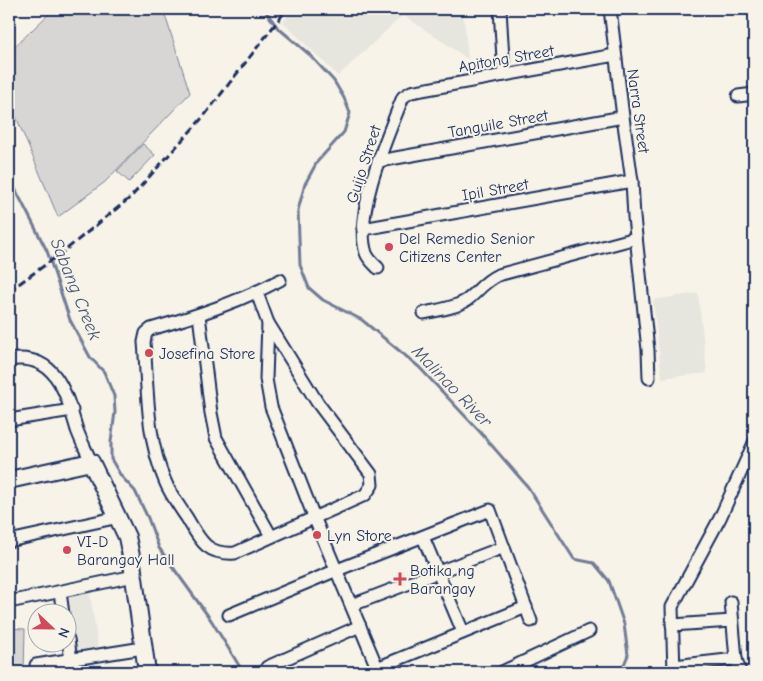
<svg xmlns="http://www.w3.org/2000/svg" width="763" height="681" viewBox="0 0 763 681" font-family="'Comic Neue',sans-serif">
<rect width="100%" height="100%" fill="#f7f3e8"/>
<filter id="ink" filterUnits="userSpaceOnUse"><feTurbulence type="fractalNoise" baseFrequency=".02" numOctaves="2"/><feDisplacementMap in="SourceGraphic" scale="10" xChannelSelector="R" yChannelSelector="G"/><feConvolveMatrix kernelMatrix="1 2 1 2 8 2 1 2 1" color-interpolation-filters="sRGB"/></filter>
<g filter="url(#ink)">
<!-- built -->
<g fill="#e6e5de">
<polygon points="293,9 463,9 468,59 403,15 338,76 283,22"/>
<polygon points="698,293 707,373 662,378 653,300"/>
<polygon points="89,587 98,647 73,651 64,591"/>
</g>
<!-- green -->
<g fill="#d7d6d4" stroke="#798299">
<polygon points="54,9 163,9 190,93 105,182 58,217 9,100 9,52"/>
<polygon points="143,144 155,155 129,182 117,171"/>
<polygon points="9,628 25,629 24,672 9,672"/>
</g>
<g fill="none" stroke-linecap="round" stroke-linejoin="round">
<!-- stream -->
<g stroke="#727c95" stroke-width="3">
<polyline points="264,9 277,27 310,55 334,81 344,98 350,113 344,132 317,162 305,184 298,210 300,265 309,288 323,300 362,320 419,367 481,433 528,487 574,559 594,563 609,581 624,624 628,655 621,672"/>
<polyline points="9,177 47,251 70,320 90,357 104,372 114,396 115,412 111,442 111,459 121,476 135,491 148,518 159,548 211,620 243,672"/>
</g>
<!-- street casing -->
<g stroke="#1b2f5e" stroke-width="15">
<g id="street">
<polyline points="500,9 504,75"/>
<polyline points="610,9 623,117 632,181 634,217 648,350 649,378"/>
<polyline points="738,96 754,94"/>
<polyline points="379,161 623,117"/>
<polyline points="363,229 632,181"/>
<path d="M378,268C374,264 368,259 366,253C353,213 388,135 403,97L411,92L615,55"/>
<polyline points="257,293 268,323 266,379 271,407 314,517 379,672"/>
<path d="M424,313C437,310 456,308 467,300C479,291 483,282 498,275L636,238"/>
<polyline points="199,315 211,413 216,438 271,536"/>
<path d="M268,323L317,402L371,474L372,485L365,495L235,553C206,555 200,540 187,518C179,506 170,494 165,481C146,438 148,388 144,342L146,333L151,329C196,316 239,302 280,280"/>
<path d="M9,360C57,352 66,394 77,430C81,441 87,452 91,462"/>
<polyline points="9,420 72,410"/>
<polyline points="423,537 463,632"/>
<polyline points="9,541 119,517"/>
<polyline points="60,592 63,614"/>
<polyline points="9,602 134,576"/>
<polyline points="731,602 736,659"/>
<polyline points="352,605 504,547"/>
<polyline points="229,615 337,570 490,510 531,621"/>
<polyline points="672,625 732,621"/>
<polyline points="68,639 71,660"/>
<polyline points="36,665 143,648"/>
<polyline points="674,666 736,659 740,672"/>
<polyline points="267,667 360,626"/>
<polyline points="377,668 526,607"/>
<polyline points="502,672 589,631"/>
<polyline points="674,672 672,607 720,518 754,443"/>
</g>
</g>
<!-- secondary casing -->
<g stroke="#1b2f5e" stroke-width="20">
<polyline id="secondary" points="9,480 91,462 127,537 131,556 147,672"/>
</g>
<!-- street -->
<use href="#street" stroke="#f7f3e8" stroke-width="11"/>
<!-- secondary -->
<use href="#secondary" stroke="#f7f3e8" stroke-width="16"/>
<!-- rail -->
<polyline stroke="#1b2f5e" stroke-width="3" stroke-dasharray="8 4" stroke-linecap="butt" points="9,291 63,252 131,197 204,116 287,9"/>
</g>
</g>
<!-- markers -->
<g fill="#d1495b" stroke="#f7f3e8" stroke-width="2">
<circle cx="389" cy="247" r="5"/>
<circle cx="149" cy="353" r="5"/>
<circle cx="317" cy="535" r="5"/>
<circle cx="67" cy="550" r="5"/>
<path d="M397.5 571.5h5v5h5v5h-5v5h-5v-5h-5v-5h5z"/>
</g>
<g text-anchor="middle" stroke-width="4" stroke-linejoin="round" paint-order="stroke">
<!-- street labels -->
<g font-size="16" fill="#1b2f5e" stroke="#f7f3e8">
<text transform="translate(506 58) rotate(-10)" y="6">Apitong Street</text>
<text transform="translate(639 111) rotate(82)" y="6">Narra Street</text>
<text transform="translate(498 123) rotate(-10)" y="6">Tanguile Street</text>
<text transform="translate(363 164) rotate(-72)" y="6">Guijo Street</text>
<text transform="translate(495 189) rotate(-10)" y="6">Ipil Street</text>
</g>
<!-- poi labels -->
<g font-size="16" fill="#1b2f5e" stroke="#f7f3e8" text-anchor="start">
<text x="399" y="244">Del Remedio Senior<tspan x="399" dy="18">Citizens Center</tspan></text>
<text x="159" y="359">Josefina Store</text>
<text x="327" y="541">Lyn Store</text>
<text x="77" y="547">VI-D<tspan x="77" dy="18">Barangay Hall</tspan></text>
<text x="410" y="576">Botika ng<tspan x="410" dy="18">Barangay</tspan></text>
</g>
<!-- water labels -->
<g font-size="18" font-style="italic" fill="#465679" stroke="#f7f3e8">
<text transform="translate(76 289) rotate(68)" y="6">Sabang Creek</text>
<text transform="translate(452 386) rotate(46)" y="6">Malinao River</text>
</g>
</g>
<!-- margin -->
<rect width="763" height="681" fill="none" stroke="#f7f3e8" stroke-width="30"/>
<rect x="15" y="15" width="733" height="651" fill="none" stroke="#1b2f5e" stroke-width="2" filter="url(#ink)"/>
<!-- north arrow -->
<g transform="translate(52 628) rotate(112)"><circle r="24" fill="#f7f3e8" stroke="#9fa5b1"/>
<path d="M0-4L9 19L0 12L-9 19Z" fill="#d1495b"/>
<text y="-8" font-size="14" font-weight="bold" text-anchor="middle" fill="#1b2f5e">N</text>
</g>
</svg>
